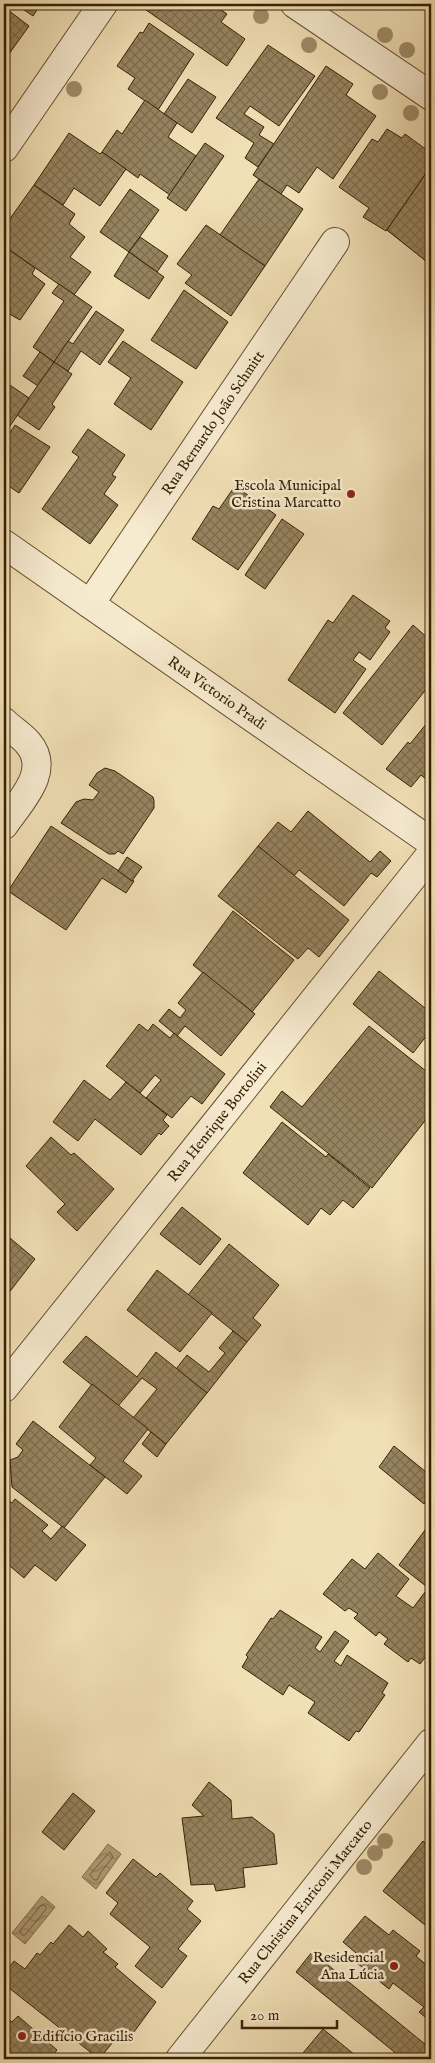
<svg xmlns="http://www.w3.org/2000/svg" width="435" height="2063" viewBox="0 0 435 2063" font-family="'IM FELL English',serif">
<defs>
<pattern id="water-waves" width="16" height="10" patternUnits="userSpaceOnUse" patternTransform="scale(1.25)"><rect width="16" height="10" fill="#b19e79"/><path d="M0 5q4-4 8 0t8 0" fill="none" stroke="#918061"/></pattern>
<pattern id="building-cross-hatch" width="8" height="8" patternUnits="userSpaceOnUse" patternTransform="scale(1.25)"><rect width="8" height="8" fill="#978460"/><path d="M0 0l8 8M0 8l8-8" fill="none" stroke="#7c6c4d"/></pattern>
</defs>
<rect width="100%" height="100%" fill="#f1dfb5"/>
<filter id="stains"><feTurbulence type="fractalNoise" baseFrequency=".004" numOctaves="4"/><feColorMatrix values="0 0 0 0 .2 0 0 0 0 .09 0 0 0 0 .02 0 0 0 .5 -.17"/></filter>
<radialGradient id="worn" r=".72"><stop offset=".6" stop-color="#630" stop-opacity="0"/><stop offset="1" stop-color="#630" stop-opacity=".3"/></radialGradient>
<!-- water -->
<g fill="url(#water-waves)" stroke="#806c4a">
<polygon points="108,1844 121,1854 96,1889 82,1877"/>
<polygon points="42,1896 55,1907 25,1944 12,1933"/>
</g>
<g fill="none" stroke-linecap="round" stroke-linejoin="round">
<!-- shore -->
<g stroke="#74603e" stroke-width="1">
<polygon points="110,1852 113,1857 101,1872 97,1880 94,1880 90,1875"/>
<polygon points="42,1905 46,1906 46,1909 25,1935 22,1935 20,1931"/>
</g>
</g>
<!-- building -->
<g fill="url(#building-cross-hatch)" stroke="#362104">
<polygon points="15,4 41,4 33,16"/>
<polygon points="151,4 213,4 227,14 221,22 245,39 227,66 146,10"/>
<polygon points="4,7 29,26 4,61"/>
<polygon points="149,23 194,54 158,110 128,89 135,78 117,66 140,32 143,33"/>
<polygon points="268,45 315,76 279,126 250,106 244,114 264,127 259,135 274,144 258,167 245,158 254,143 216,118"/>
<polygon points="326,66 353,84 346,95 376,116 333,179 317,167 299,193 287,185 281,194 253,175"/>
<polygon points="188,79 216,97 192,133 164,114"/>
<polygon points="145,100 177,123 168,137 196,156 170,195 140,174 138,178 102,152 117,130 122,134"/>
<polygon points="387,129 402,138 405,134 431,153 431,166 386,231 363,217 369,208 339,187 372,139 378,142"/>
<polygon points="69,133 100,154 102,152 126,169 100,206 74,188 63,205 34,185"/>
<polygon points="205,143 224,156 186,211 167,198"/>
<polygon points="429,169 431,171 431,265 387,230"/>
<polygon points="429,169 431,171 431,265 387,230"/>
<polygon points="259,179 303,209 265,266 220,235"/>
<polygon points="34,185 75,214 69,224 85,237 70,257 91,272 74,295 4,246 4,227"/>
<polygon points="130,189 159,210 129,252 100,232"/>
<polygon points="206,225 265,266 231,316 185,283 192,275 177,264"/>
<polygon points="140,237 168,256 157,272 129,252"/>
<polygon points="4,246 35,268 32,274 45,284 20,320 6,312 4,315"/>
<polygon points="129,252 164,277 149,299 114,276"/>
<polygon points="59,284 92,307 54,362 33,347 64,301 52,293"/>
<polygon points="184,290 228,322 196,369 151,340"/>
<polygon points="96,311 124,330 100,365 81,351 68,371 54,362 68,341 73,344"/>
<polygon points="123,341 183,382 151,430 114,404 131,378 108,362"/>
<polygon points="40,352 54,362 38,386 23,376"/>
<polygon points="54,362 72,374 52,404 55,407 39,430 17,415"/>
<polygon points="4,381 29,398 4,435"/>
<polygon points="15,425 50,447 19,493 4,483 4,442"/>
<polygon points="88,429 125,455 112,475 116,477 104,494 118,505 90,544 42,509 79,457 72,452"/>
<polygon points="235,486 276,515 238,570 192,539 213,506 219,509"/>
<polygon points="282,519 304,534 265,589 245,575"/>
<polygon points="353,595 390,621 385,628 390,632 370,660 359,652 353,660 366,669 335,713 288,680 328,620 333,623"/>
<polygon points="413,625 430,640 431,639 431,683 382,745 343,713"/>
<polygon points="431,718 431,777 428,781 421,775 411,787 386,769 408,742 410,744"/>
<polygon points="105,768 115,771 153,797 154,801 154,808 123,854 118,851 115,854 109,854 61,823 76,802 84,799 93,800 99,792 89,785 97,773"/>
<polygon points="308,811 370,862 380,851 391,861 377,877 371,873 344,906 299,870 294,876 258,846 278,822 291,832"/>
<polygon points="51,826 134,881 126,893 102,878 66,930 8,891"/>
<polygon points="258,846 349,920 319,957 308,948 298,959 218,896"/>
<polygon points="127,857 142,867 132,881 118,871"/>
<polygon points="233,911 294,960 252,1012 193,965"/>
<polygon points="379,971 431,1013 431,1030 413,1053 353,1004"/>
<polygon points="203,972 255,1014 221,1056 185,1026 177,1036 159,1021 169,1009 180,1018 186,1010 178,1003"/>
<polygon points="139,1024 148,1031 153,1024 170,1038 174,1033 225,1074 202,1104 191,1096 172,1118 146,1098 161,1080 155,1075 140,1093 106,1066"/>
<polygon points="369,1026 431,1075 431,1113 372,1188 270,1107 282,1091 302,1107"/>
<polygon points="84,1080 110,1100 126,1082 167,1115 163,1120 169,1126 161,1135 159,1133 141,1155 95,1119 78,1141 53,1122"/>
<polygon points="282,1122 326,1157 328,1154 370,1188 353,1208 343,1200 330,1215 321,1208 308,1225 243,1173"/>
<polygon points="51,1137 71,1155 74,1153 114,1189 77,1231 57,1212 65,1204 26,1166"/>
<polygon points="182,1207 221,1239 200,1265 160,1234"/>
<polygon points="4,1233 35,1259 4,1299"/>
<polygon points="229,1244 279,1285 253,1318 261,1325 247,1342 188,1295"/>
<polygon points="157,1270 212,1313 180,1352 127,1310"/>
<polygon points="233,1331 247,1342 207,1393 176,1369 187,1355 209,1372 225,1353 219,1348"/>
<polygon points="86,1336 137,1377 156,1352 207,1393 166,1444 133,1418 157,1389 142,1378 118,1406 63,1362"/>
<polygon points="92,1384 148,1429 123,1461 142,1476 127,1494 90,1465 96,1458 59,1427"/>
<polygon points="33,1421 105,1477 64,1528 12,1487 10,1460 18,1457 23,1450 16,1444"/>
<polygon points="151,1432 166,1444 157,1457 142,1444"/>
<polygon points="394,1446 431,1476 431,1495 424,1504 379,1467"/>
<polygon points="4,1497 12,1503 15,1499 48,1525 42,1531 51,1539 62,1526 86,1545 56,1581 35,1565 24,1578 4,1561"/>
<polygon points="431,1522 431,1590 399,1565"/>
<polygon points="378,1553 409,1579 396,1596 413,1608 425,1592 431,1597 431,1618 429,1621 431,1622 431,1650 420,1664 411,1658 408,1662 384,1644 388,1639 379,1632 376,1636 354,1618 358,1614 349,1608 345,1611 323,1594 352,1559 365,1569"/>
<polygon points="280,1610 322,1637 315,1648 320,1652 335,1631 349,1641 334,1661 341,1666 347,1655 388,1683 382,1693 385,1695 359,1732 356,1731 349,1741 308,1713 315,1702 289,1685 283,1695 242,1667 248,1657 246,1655 271,1618 273,1619"/>
<polygon points="209,1782 231,1800 232,1819 252,1817 274,1834 277,1864 243,1868 245,1887 216,1891 214,1884 191,1885 182,1818 204,1816 192,1805"/>
<polygon points="73,1793 95,1811 64,1850 42,1832"/>
<polygon points="423,1841 431,1848 431,1918 425,1925 383,1891"/>
<polygon points="133,1859 156,1877 160,1873 193,1901 187,1909 201,1921 178,1949 187,1956 162,1988 135,1966 150,1947 110,1914 118,1903 106,1893"/>
<polygon points="365,1916 389,1935 393,1930 420,1951 416,1956 431,1969 431,2022 419,2012 424,2007 393,1983 389,1989 357,1963 362,1958 343,1942"/>
<polygon points="69,1925 83,1937 88,1931 107,1949 103,1952 118,1964 115,1967 156,2002 131,2036 123,2030 99,2059 4,1984 4,1974 14,1961 25,1969 37,1953 40,1955 51,1942 53,1944"/>
<polygon points="312,1952 431,2049 431,2059 403,2059 296,1972"/>
<polygon points="4,2016 12,2022 18,2016 57,2050 53,2055 58,2059 4,2059"/>
<polygon points="323,2029 360,2059 298,2059"/>
</g>
<g fill="none" stroke-linecap="round" stroke-linejoin="round">
<!-- street casing -->
<g stroke="#655030" stroke-width="30">
<g id="street">
<polyline points="295,4 431,96"/>
<polyline points="4,148 103,4"/>
<path id="s1" d="M4,544L431,842"/>
<path id="s2" d="M90,604L335,242"/>
<path d="M4,722C11,729 21,735 28,743C52,771 20,801 4,825"/>
<path id="s3" d="M4,1388L431,854"/>
<path id="s4" d="M180,2059L431,1743"/>
</g>
</g>
<!-- street -->
<use href="#street" stroke="#f6eacf" stroke-width="28"/>
</g>
<!-- trees -->
<g fill="#a08c68">
<circle cx="261" cy="16" r="8"/>
<circle cx="385" cy="35" r="8"/>
<circle cx="309" cy="45" r="8"/>
<circle cx="407" cy="50" r="8"/>
<circle cx="74" cy="89" r="8"/>
<circle cx="380" cy="92" r="8"/>
<circle cx="411" cy="113" r="8"/>
<circle cx="385" cy="1841" r="8"/>
<circle cx="375" cy="1853" r="8"/>
<circle cx="364" cy="1867" r="8"/>
</g>
<!-- markers -->
<g fill="#8f2418" stroke="#f6eacf" stroke-width="2">
<circle cx="351" cy="494" r="5"/>
<circle cx="394" cy="1966" r="5"/>
<circle cx="22" cy="2036" r="5"/>
</g>
<g text-anchor="middle" stroke-width="5" stroke-linejoin="round" paint-order="stroke">
<!-- street labels -->
<g font-size="15" fill="#362104" stroke="#f6eacf">
<text dy="5" stroke="none"><textPath href="#s2" startOffset="219">Rua Bernardo João Schmitt</textPath></text>
<text dy="5" stroke="none"><textPath href="#s1" startOffset="260">Rua Victorio Pradi</textPath></text>
<text dy="5" stroke="none"><textPath href="#s3" startOffset="341">Rua Henrique Bortolini</textPath></text>
<text dy="5" stroke="none"><textPath href="#s4" startOffset="201">Rua Christina Enriconi Marcatto</textPath></text>
</g>
<!-- poi labels -->
<g font-size="15" fill="#362104" stroke="#f6eacf" text-anchor="end">
<text x="341" y="490">Escola Municipal<tspan x="341" dy="17">Cristina Marcatto</tspan></text>
<text x="384" y="1962">Residencial<tspan x="384" dy="17">Ana Lúcia</tspan></text>
<text x="32" y="2041" text-anchor="start">Edifício Gracilis</text>
</g>
</g>
<!-- margin -->
<rect width="435" height="2063" fill="none" stroke="#f1dfb5" stroke-width="20"/>
<rect x="5" y="5" width="425" height="2053" fill="none" stroke="#362104" stroke-width="2.5"/>
<rect x="10" y="10" width="415" height="2043" fill="none" stroke="#362104"/>
<!-- scale -->
<path d="M242 2020v8h95v-8" fill="none" stroke="#362104" stroke-width="2.5"/>
<text x="250" y="2020" font-size="15" fill="#362104" stroke="#f6eacf" stroke-width="4" paint-order="stroke">20 m</text>
<rect width="100%" height="100%" filter="url(#stains)"/>
<rect width="100%" height="100%" fill="url(#worn)"/>
</svg>
